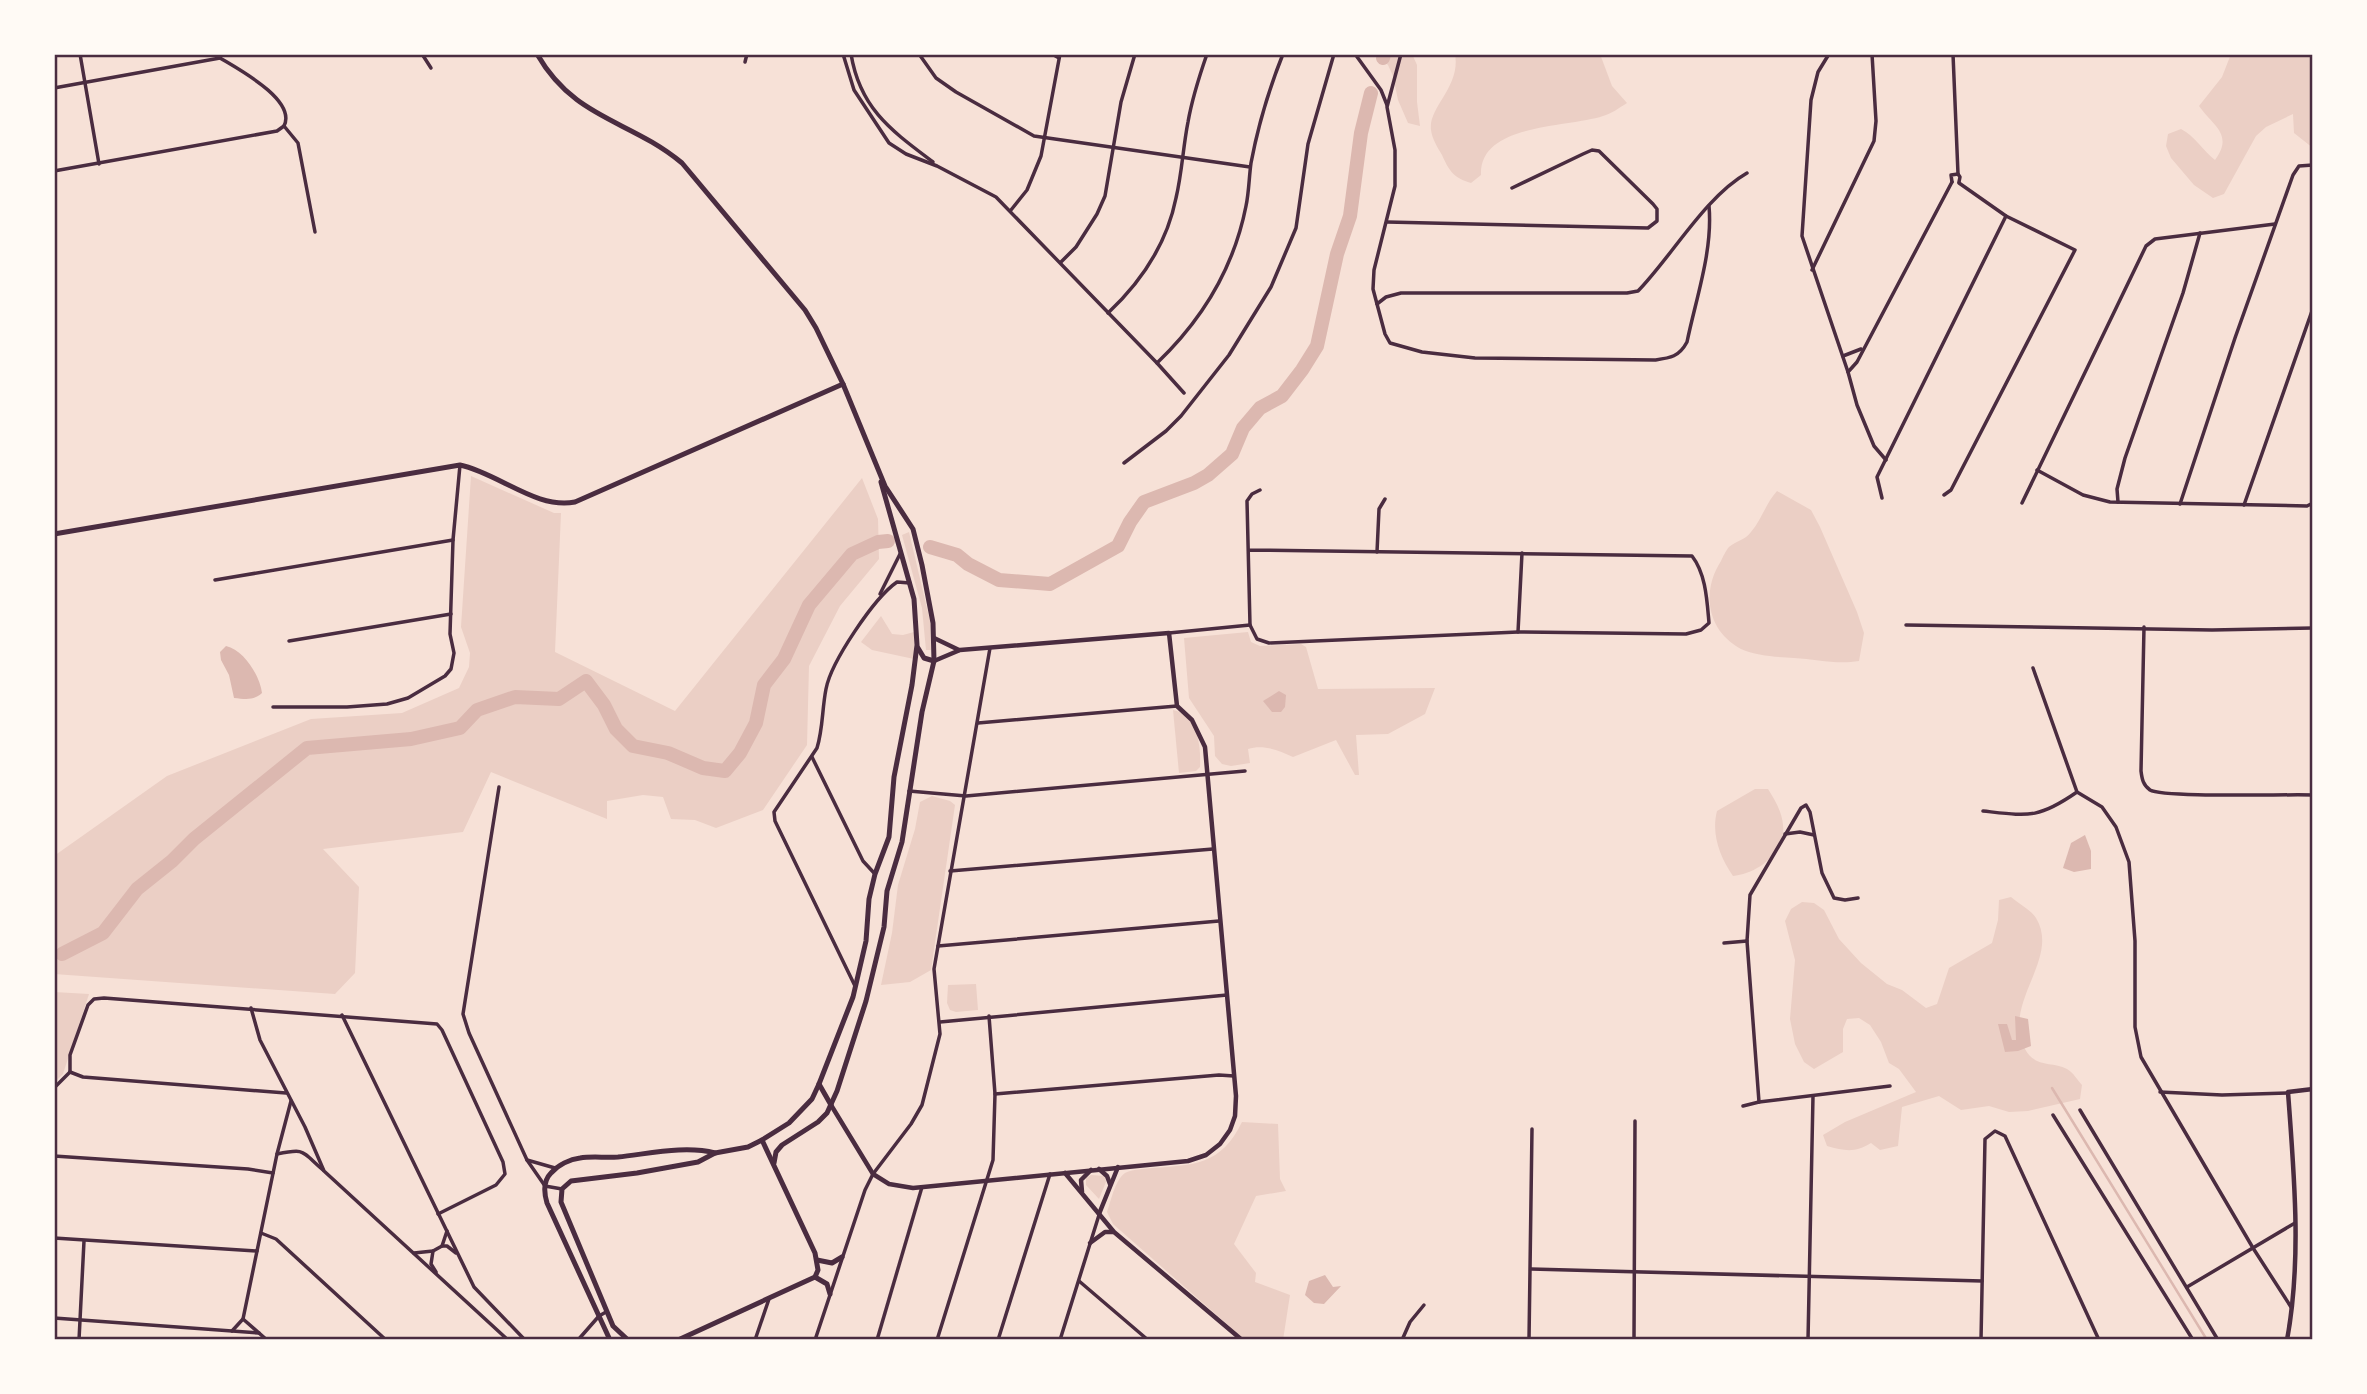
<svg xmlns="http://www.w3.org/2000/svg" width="2367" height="1394" viewBox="0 0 2367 1394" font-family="Helvetica,sans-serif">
<rect width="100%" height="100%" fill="#f7e1d7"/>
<!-- green -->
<g fill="#ebcfc5">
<polygon points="1377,54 1412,54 1417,65 1417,102 1420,126 1408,123 1398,100 1393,76 1388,65"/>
<path d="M1455,54H1600L1612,86L1627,103C1619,108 1611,114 1603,116C1567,128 1479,123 1481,175L1471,183C1454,178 1449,171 1442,155C1438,148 1432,139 1431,130C1428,107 1461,87 1455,54Z"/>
<path d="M2231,54H2313V148L2294,133L2293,114L2266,127L2256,136L2224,194L2213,198L2194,185L2171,158L2166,146L2168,134L2181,129C2195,136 2203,151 2215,160C2234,134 2213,126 2199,106L2222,77Z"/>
<polygon points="471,476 554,513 561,513 555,652 675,711 862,478 878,519 879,559 840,606 809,666 807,745 763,810 716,828 695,820 671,819 663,797 643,795 607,801 607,819 491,772 463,832 323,849 359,887 355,973 335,994 54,974 54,856 167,776 311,719 402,713 459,688 469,667 470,653 461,627"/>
<path d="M1777,491L1811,510L1820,527L1857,612L1864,633L1859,661C1837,665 1816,659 1794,658C1778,657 1756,656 1741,649C1707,631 1701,592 1721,561C1723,557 1726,550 1729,547C1736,541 1745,540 1751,532C1762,519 1766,503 1777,491Z"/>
<polygon points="909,532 930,621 931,650 926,650 922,608 902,535"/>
<polygon points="881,616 892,634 903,635 914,632 914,659 872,650 861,642"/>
<path d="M1248,632L1251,642L1260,646L1301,644L1306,647L1318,689L1435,688L1425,714L1388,734L1356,735L1359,775H1355L1336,740L1293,757C1278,750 1263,744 1248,749L1250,763L1231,766L1222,764L1215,756L1214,736L1189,698L1184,638Z"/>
<path d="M1173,710C1198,714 1201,747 1200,767L1196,771L1179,773Z"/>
<path d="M1755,789H1768C1775,800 1782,812 1783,825C1786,853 1757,874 1733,876C1720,857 1711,834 1717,811Z"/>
<polygon points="932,796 950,801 955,805 931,970 910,982 881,985 892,933 898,885 915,829 920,802"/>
<path d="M2011,897C2019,904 2031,910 2036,918C2061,959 2001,1003 2025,1049C2036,1069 2052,1061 2067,1069C2073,1072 2078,1081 2082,1085L2080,1099L2028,1111L2009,1112L1989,1106L1961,1110L1939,1096L1902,1107L1898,1146L1880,1150L1871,1143C1855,1153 1845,1151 1827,1146L1823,1135L1845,1122L1916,1092L1899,1069L1889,1063L1881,1042L1870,1025L1859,1018L1847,1019L1843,1029V1052L1814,1069L1804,1062L1795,1044L1790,1019L1795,960L1785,921L1791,909L1802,902L1814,903L1824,910L1839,939L1861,963L1887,984L1902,990L1926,1008L1937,1004L1949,968L1992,943L1998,920L1999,900Z"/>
<polygon points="976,984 978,1010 956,1012 950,1010 947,1003 948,985"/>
<polygon points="54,992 89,994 63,1074 54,1083"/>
<path d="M1242,1122L1278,1124L1280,1179L1286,1191L1256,1196L1234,1244L1256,1273L1255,1282L1290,1295L1283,1340H1245L1113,1224L1107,1212C1111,1201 1115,1180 1125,1173C1132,1169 1144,1169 1152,1168C1195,1165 1221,1165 1242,1122Z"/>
<polygon points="1091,1175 1105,1176 1106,1182 1099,1199 1086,1185 1086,1178"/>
</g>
<!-- water -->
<g fill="#dcb8b0">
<path d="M226,646C244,650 260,676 262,693C253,701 245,699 234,698L229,675L221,660L220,652Z"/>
<polygon points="1279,691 1286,695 1285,707 1281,712 1272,712 1263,701"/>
<polygon points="2085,835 2091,851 2091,869 2074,872 2063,868 2071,843"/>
<polygon points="2015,1016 2028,1019 2031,1046 2018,1051 2005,1052 1998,1024 2007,1024 2012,1040 2016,1040"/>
<polygon points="1325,1275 1333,1287 1341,1286 1324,1304 1314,1303 1305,1295 1309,1281"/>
</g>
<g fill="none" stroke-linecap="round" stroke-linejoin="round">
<!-- stream -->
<polyline stroke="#dcb8b0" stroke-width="2.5" points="2052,1088 2207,1340"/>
<!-- river -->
<g stroke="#dcb8b0" stroke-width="14">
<polyline points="1383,58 1384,54"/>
<polyline points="930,547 957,555 968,564 999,580 1050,584 1118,546 1130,522 1144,502 1194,483 1208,475 1232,454 1243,428 1260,408 1282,396 1302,370 1317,346 1337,254 1350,216 1361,133 1371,93"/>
<polyline points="62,954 103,933 137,889 172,861 194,839 307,748 411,739 460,728 477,710 515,697 559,699 586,681 604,705 616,729 633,746 668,753 703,768 725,771 740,753 756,723 764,685 784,659 809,605 852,554 878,542 888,541"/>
</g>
<!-- minor -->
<g stroke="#4a2c40" stroke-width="3.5">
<polyline points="80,54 99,164"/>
<path d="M218,54L220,58C238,69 297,100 284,126"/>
<polyline points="422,54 431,68"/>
<polyline points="843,54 854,90 889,143 906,154 937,166 996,197 1157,363 1184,393"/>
<path d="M851,54C860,109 892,131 933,162"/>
<polyline points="919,54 936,78 956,92 1034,136 1250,167"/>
<polyline points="1052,54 1059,58"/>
<polyline points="1355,54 1381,90 1387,105"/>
<path d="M1401,54L1387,107L1395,150V186L1374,270L1373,289L1385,334L1390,343L1422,352L1475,358L1655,360C1670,358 1679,357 1687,342C1696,298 1713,251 1709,206"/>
<polyline points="1829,54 1818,72 1811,100 1802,236 1848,372 1857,405 1874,446 1886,460"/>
<polyline points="1953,54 1958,174 1960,177 1959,182"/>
<polyline points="745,62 747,54"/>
<polyline points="54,88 220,58"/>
<polyline points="284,126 298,143 315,232"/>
<polyline points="54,171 277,131 284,126"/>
<polyline points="1952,182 1951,175 1958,174"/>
<polyline points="1011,210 1027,190 1041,156 1060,54"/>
<polyline points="1387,222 1648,228 1657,221 1657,209 1653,204 1599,151 1592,150 1583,154 1512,188"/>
<polyline points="1061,262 1076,247 1097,214 1105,196 1121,102 1135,54"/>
<polyline points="1812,270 1874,141 1876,121 1872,54"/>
<path d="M1377,304L1386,297L1401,293H1627L1638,291C1672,256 1705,197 1747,173"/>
<path d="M1108,313C1141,282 1167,243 1176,198C1182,173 1183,147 1188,122C1192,99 1199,77 1207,54"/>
<polyline points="1843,356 1861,349"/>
<path d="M1157,363C1202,320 1234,267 1246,206C1249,192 1249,177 1251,163C1258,126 1269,89 1283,54"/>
<polyline points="1848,372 1857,362 1952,182"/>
<polyline points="1124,463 1166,431 1181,416 1229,355 1271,287 1296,228 1308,144 1334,54"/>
<polyline points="2037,470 2083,495 2110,502 2307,506 2313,503"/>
<polyline points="1944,495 1951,490 2075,250 2006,216 1959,183"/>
<polyline points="1882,498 1877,477 2006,216"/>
<polyline points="2118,502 2117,489 2125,458 2183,293 2200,233"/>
<polyline points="2022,503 2146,246 2155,239 2275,224"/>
<polyline points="2180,504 2235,338 2293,175 2299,166 2313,165"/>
<polyline points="2244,505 2313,308"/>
<path d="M1249,550L1692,556C1706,574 1707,601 1709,623L1701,630L1686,634L1518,632L1269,643L1257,639L1250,625L1247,501L1252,494L1260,490"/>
<polyline points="1377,552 1379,509 1385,499"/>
<polyline points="215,580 453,540"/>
<polyline points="880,594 900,554"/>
<polyline points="1906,625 2212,630 2313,628"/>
<path d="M2144,627L2141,771C2142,779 2143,785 2150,790C2163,798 2287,794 2313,795"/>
<polyline points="1518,632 1522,553"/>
<polyline points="1169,633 1250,625"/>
<polyline points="289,641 451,614"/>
<polyline points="2033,668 2077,792 2102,807 2116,827 2129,862 2135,941 2135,1027 2141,1057 2253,1248 2291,1307"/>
<polyline points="273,707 347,707 387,704 408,698 445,676 451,669 454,653 450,634 453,540 460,465"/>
<polyline points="978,723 1177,706"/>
<polyline points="812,757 863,861 875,874"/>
<polyline points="499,787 463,1014 469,1033 527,1160 545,1186 562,1189"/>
<polyline points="909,791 966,796 1245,771"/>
<path d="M1983,811C2029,816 2038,819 2077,792"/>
<polyline points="1785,834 1800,832 1814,835"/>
<polyline points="950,871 1213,849"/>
<polyline points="1724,943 1747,941"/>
<polyline points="938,946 1219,921"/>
<path d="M855,986L775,821L774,812L817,748C823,729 822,709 826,689C831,662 874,598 897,582L910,583"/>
<polyline points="251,1008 260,1040 305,1127 324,1171 508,1340"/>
<polyline points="342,1015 474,1287 525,1340"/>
<polyline points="940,1022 1227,995"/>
<polyline points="70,1072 70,1055 88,1005 94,999 104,998 437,1024 442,1030 503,1162 505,1174 496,1185 438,1214"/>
<polyline points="70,1072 83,1077 286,1093"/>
<polyline points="54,1088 70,1072"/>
<polyline points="2160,1092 2222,1095 2287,1093"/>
<polyline points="995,1094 1219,1075 1234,1076"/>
<polyline points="1759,1102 1747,941 1750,895 1801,808 1806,805 1810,812 1822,873 1834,898 1845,900 1858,898"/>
<polyline points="1743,1106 1759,1102 1890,1086"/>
<polyline points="2080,1110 2218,1340"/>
<polyline points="2053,1115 2193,1340"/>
<path d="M277,1154C306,1148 301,1151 323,1170"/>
<polyline points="54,1156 248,1169 273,1173"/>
<polyline points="527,1160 555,1168"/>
<polyline points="261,1233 276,1239 386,1340"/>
<polyline points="54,1238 257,1251"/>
<polyline points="442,1246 447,1246 456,1253"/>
<polyline points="433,1251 431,1264 436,1272"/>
<polyline points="414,1253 433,1251 442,1246 447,1231"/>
<polyline points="1531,1269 1982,1281"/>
<polyline points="1079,1281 1148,1340"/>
<polyline points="2187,1287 2295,1223"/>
<polyline points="54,1318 259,1333"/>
<polyline points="243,1319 267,1340"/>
<polyline points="232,1331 243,1319 277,1154 291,1101"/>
<polyline points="79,1340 84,1241"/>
<polyline points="578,1340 599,1316 606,1312"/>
<polyline points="755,1340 769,1299"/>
<polyline points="815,1340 865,1190 873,1174 911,1124 922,1105 940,1034 934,969 990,648"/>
<polyline points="877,1340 922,1187"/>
<polyline points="937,1340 993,1160 995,1094 989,1016"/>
<polyline points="998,1340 1050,1174"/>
<polyline points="1060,1340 1099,1215"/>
<polyline points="1402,1340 1410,1322 1424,1305"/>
<polyline points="1529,1340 1532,1129"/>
<polyline points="1634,1340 1635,1121"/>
<polyline points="1808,1340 1813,1096"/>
<polyline points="1981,1340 1985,1139 1995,1131 2005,1136 2099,1340"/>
</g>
<!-- tertiary -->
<g stroke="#4a2c40" stroke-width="4.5">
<polyline points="934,638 959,650"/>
<polyline points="831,1105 873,1174 889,1184 913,1188 1188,1161 1206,1155 1220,1144 1230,1130 1235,1116 1236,1096 1205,747 1192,720 1177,706 1169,633 960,650 934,661"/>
<polyline points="1099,1169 1107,1176 1110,1184"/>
<polyline points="1065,1173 1114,1232 1242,1340"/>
<polyline points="1082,1192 1081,1180 1091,1170"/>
<polyline points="1099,1214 1118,1167"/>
<polyline points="1090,1243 1105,1232 1113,1232"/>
<path d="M2287,1340C2302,1259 2294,1174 2288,1092L2313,1089"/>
</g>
<!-- secondary -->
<g stroke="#4a2c40" stroke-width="5">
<path d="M537,54C575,120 629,119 682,163L805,310L816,328L843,384L885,486L913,529L922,565L933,623L934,661L922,712L902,842L887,891L884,927L866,1001L837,1091L827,1113L818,1122L782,1145L776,1152L774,1163"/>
<path d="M54,534L460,465C498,473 537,510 575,502L843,384"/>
<polyline points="918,648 924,658 934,661"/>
<polyline points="819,1084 831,1105"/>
<polyline points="817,1260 832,1263 842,1257"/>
<polyline points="815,1277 827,1284 830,1294"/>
<path d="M610,1340L547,1203C544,1193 543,1181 551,1173C558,1165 570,1159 580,1158C592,1156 605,1158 618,1157C648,1154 685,1145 715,1153"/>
<polyline points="628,1340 613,1326 561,1202 562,1189 571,1181 637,1173 698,1162 715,1153 748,1147 762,1140 789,1123 812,1099 819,1084 853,997 866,941 869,899 875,874 889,837 894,777 912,685 917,645 914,599 881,482"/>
<polyline points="678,1340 815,1277 818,1270 815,1253 762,1140"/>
</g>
</g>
<!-- border -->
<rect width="2367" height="1394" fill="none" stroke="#fffaf5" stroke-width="112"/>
<rect x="56" y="56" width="2255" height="1282" fill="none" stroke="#4a2c40" stroke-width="2.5"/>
</svg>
